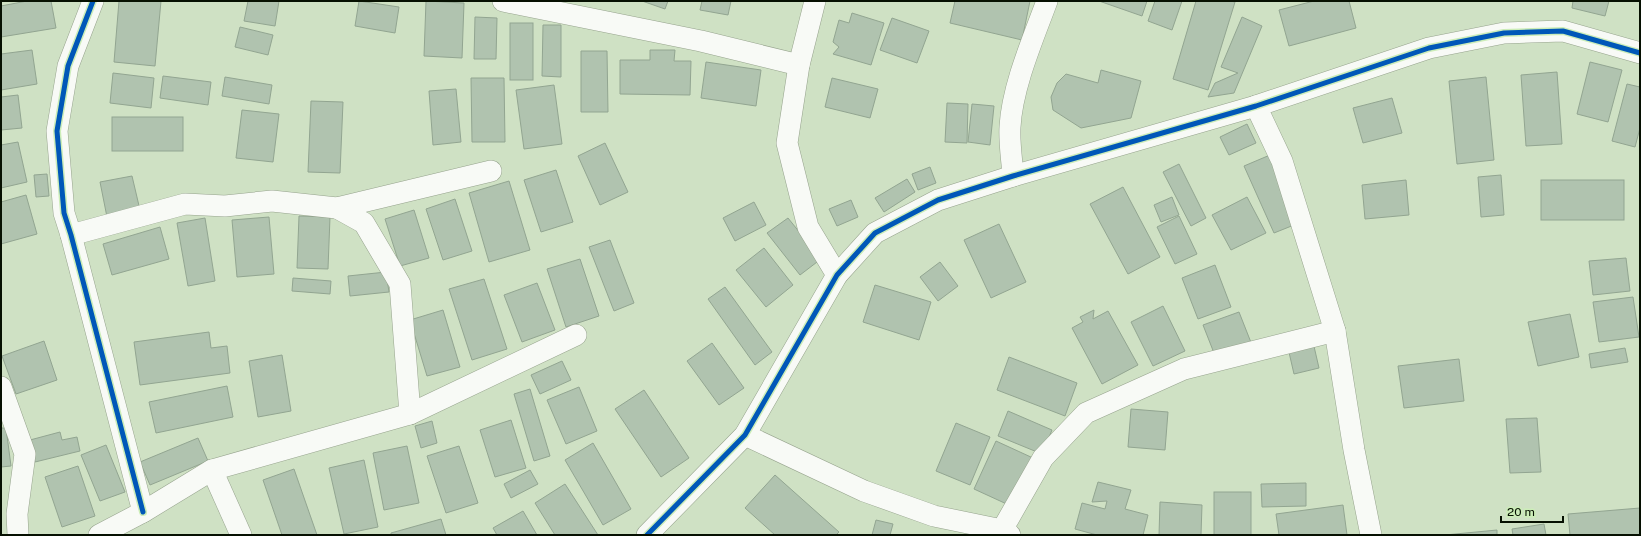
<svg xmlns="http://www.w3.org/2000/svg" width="1641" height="536" viewBox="0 0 1641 536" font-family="'Public Sans',sans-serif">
<rect width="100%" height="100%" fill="#cfe1c4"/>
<!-- building -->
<g fill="#b0c3af" stroke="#92a591">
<polygon points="27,1 51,1 56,28 1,37 1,6"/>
<polygon points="119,1 161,1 155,66 114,62"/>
<polygon points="248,1 279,1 275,26 244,21"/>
<polygon points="359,1 399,7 395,33 355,26"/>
<polygon points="426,1 464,3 462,58 424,56"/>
<polygon points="642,1 668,1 665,9"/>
<polygon points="702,1 731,1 728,15 700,10"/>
<polygon points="955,1 1030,1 1022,40 950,23"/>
<polygon points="1099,1 1147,1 1142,16"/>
<polygon points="1155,1 1182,1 1172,30 1148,21"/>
<polygon points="1196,1 1230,1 1235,2 1208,90 1173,79"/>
<polygon points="1314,1 1349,1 1356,28 1289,46 1279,10"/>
<polygon points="1573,1 1609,1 1605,16 1572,8"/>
<polygon points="852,13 884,23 871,65 833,54 839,47 833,42 839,20 849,23"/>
<polygon points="475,17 497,18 496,59 474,59"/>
<polygon points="1242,17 1262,26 1234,93 1208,97 1215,83 1238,73 1221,67"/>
<polygon points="892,18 929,31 917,63 880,50"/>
<rect x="510" y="23" width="23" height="57"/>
<polygon points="543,25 561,25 561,77 542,76"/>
<polygon points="240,27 273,35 268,55 235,47"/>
<polygon points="32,50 37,84 1,90 1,54"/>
<polygon points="650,50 675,50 674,61 691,61 690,95 620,94 620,60 650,60"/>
<polygon points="581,51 607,51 608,112 581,112"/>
<polygon points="706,62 761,70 756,106 701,98"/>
<polygon points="1590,62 1622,70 1608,122 1577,114"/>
<polygon points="1101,70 1141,81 1131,118 1081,128 1053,110 1051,97 1057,83 1066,74 1098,83"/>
<polygon points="1557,72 1562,144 1526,146 1521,75"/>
<polygon points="113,73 154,78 151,108 110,103"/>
<polygon points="163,76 211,82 208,105 160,98"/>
<polygon points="225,77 272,85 269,104 222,96"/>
<polygon points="1486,77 1494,160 1457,164 1449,81"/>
<polygon points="471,78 504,78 505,142 472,142"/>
<polygon points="832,78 878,89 870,118 825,107"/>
<polygon points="1627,84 1640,87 1640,128 1635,147 1612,141"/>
<polygon points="554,85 562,144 524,149 516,90"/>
<polygon points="456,89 461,142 433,145 429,91"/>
<polygon points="18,95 22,128 1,130 1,97"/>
<polygon points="1392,98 1402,133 1363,143 1353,108"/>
<polygon points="311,101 343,102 340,173 308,172"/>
<polygon points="947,103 968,104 967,143 945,142"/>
<polygon points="972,104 994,106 990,145 968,142"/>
<polygon points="242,110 279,114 273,162 236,158"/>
<rect x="112" y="117" width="71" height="34"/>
<polygon points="1247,124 1256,143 1229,155 1220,137"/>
<polygon points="18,142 27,182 1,188 1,145"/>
<polygon points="605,143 628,192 600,205 578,156"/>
<polygon points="1270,155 1299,223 1274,233 1244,166"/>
<polygon points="1179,164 1206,218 1191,226 1163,172"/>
<polygon points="930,167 936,183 918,190 912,174"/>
<polygon points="556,170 573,222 541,232 524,180"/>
<polygon points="47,174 49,196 36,197 34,175"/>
<polygon points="1501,175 1504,215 1481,217 1478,177"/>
<polygon points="132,176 140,210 107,217 100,182"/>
<polygon points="907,179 915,192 884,212 875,198"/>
<polygon points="1406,180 1409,215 1365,219 1362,185"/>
<rect x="1541" y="180" width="83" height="40"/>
<polygon points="509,181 530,250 489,262 469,193"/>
<polygon points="1123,187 1160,257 1128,274 1090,204"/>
<polygon points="26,195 37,234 1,244 1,202"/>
<polygon points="1172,197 1179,215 1161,222 1154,205"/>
<polygon points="1247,197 1266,233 1231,250 1212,215"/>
<polygon points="455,199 472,251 443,260 426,209"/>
<polygon points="851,200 858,217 837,226 829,209"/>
<polygon points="754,202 766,225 735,241 723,218"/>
<polygon points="414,210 429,258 400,266 385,219"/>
<polygon points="299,216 330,217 328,269 297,268"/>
<polygon points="1179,216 1197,254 1175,264 1157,227"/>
<polygon points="269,217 274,274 237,277 232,220"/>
<polygon points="205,218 215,281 188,286 177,223"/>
<polygon points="788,218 821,259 800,275 767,233"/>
<polygon points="999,224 1026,282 991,298 964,240"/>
<polygon points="160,227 169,259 112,275 103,244"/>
<polygon points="610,240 634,303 614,311 589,247"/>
<polygon points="764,248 793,285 766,307 736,270"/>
<polygon points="1626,258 1630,291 1593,295 1589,261"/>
<polygon points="580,259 599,316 566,327 547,269"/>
<polygon points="940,262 958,286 938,301 920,277"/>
<polygon points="1215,265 1231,307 1198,319 1182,278"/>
<polygon points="386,272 389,292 350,296 348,276"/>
<polygon points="293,278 331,281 330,294 292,291"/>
<polygon points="484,279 507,349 472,360 449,289"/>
<polygon points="537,283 555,330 522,342 504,295"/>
<polygon points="875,285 931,302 919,340 863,322"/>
<polygon points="725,287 772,352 755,365 708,299"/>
<polygon points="1633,297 1639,337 1599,342 1593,302"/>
<polygon points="1163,306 1185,351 1153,366 1131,322"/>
<polygon points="443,310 460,367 427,376 410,320"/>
<polygon points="1094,310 1093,319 1108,311 1138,365 1102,384 1072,328 1083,322 1080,317"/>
<polygon points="1239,312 1252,345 1214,353 1203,325"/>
<polygon points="1570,314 1579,357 1538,366 1528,322"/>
<polygon points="209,332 211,348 227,346 230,373 140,385 134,342"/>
<polygon points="44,341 57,380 16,394 2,356"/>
<polygon points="1313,342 1319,368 1294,374 1288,348"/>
<polygon points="712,343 744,388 719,405 687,361"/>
<polygon points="1625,348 1628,362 1591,368 1589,354"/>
<polygon points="282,355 291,411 258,417 249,361"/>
<polygon points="1009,357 1077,383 1065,416 997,390"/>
<polygon points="1459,359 1464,401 1404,408 1398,366"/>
<polygon points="562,361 571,380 540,394 531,375"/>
<polygon points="227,386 233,417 156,433 149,402"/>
<polygon points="579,387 597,431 566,444 547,400"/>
<polygon points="530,389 550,456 534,461 514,394"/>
<polygon points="644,390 689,458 661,477 615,409"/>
<polygon points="1131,409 1168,412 1165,450 1128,447"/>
<polygon points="1008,411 1052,430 1042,454 998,436"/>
<polygon points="1537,418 1541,472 1510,473 1506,419"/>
<polygon points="511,420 526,468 495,477 480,430"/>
<polygon points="432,421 437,443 421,448 415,426"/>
<polygon points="956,423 990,437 970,485 936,471"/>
<polygon points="1,428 6,428 11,466 1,467"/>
<polygon points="60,432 62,440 77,437 80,451 35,462 30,440"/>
<polygon points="198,438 208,461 150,485 140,462"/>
<polygon points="996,441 1033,458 1011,506 974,489"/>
<polygon points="593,443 631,509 603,525 565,460"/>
<polygon points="106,445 125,492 100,501 81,455"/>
<polygon points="407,446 419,503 384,510 373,453"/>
<polygon points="459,446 478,503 446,513 427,456"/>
<polygon points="364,460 378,527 344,534 329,468"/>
<polygon points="78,466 95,516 62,527 45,477"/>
<polygon points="294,469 317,535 282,535 263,480"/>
<polygon points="530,470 538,484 511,498 504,484"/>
<polygon points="775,475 839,532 836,535 775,535 745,508"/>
<polygon points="1098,482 1131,490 1125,509 1148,515 1143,535 1097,535 1075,529 1082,503 1105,509 1107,501 1092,502"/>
<polygon points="1306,483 1306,506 1262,507 1261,484"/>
<polygon points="565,484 598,535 555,535 535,503"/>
<rect x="1214" y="492" width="37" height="43"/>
<polygon points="1160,502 1202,505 1201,535 1159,535"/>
<polygon points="1343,505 1347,535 1279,535 1276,514"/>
<polygon points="1640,508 1640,535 1570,535 1568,514"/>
<polygon points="523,511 537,535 497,535 493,528"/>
<polygon points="441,519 446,535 391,535 391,533"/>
<polygon points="876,520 893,524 890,535 872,535"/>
<polygon points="1544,524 1546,535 1513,535 1512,529"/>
<polygon points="1497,530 1497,535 1445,535"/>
</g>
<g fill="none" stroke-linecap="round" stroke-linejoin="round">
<!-- street casing -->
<g stroke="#96a38d" stroke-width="22">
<g id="street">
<polyline points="93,1 68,66 57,131 64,213 71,235 143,512"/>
<polyline points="503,1 701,41 799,65"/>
<polyline points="815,1 799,65 787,143 808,227 837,275"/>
<polyline points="1256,106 1282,161 1335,331 1354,450 1371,535"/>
<path d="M1013,176C1012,160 1009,143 1010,127C1012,87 1033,39 1047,1"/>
<polyline points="337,208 364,223 400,284 410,414"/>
<polyline points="71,235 185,204 225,206 272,201 337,208 491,171"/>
<polyline points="1,387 25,454 17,514 18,535"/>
<polyline points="745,435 864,491 934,516 1002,530 1010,535"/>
<polyline points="212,470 241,535"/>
<polyline points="1002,530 1043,458 1086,413 1184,369 1335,331"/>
<polyline points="99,535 143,512 212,470 410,414 576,335"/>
<polyline points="647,535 745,435 837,275 875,233 938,200 1013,176 1256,106 1429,48 1504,33 1563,31 1640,53"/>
</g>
</g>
<!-- street -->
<use href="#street" stroke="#f8faf6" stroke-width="21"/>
<!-- cycleway casing -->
<g stroke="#ccedb8" stroke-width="8">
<g id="cycleway">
<polyline points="93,1 68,66 57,131 64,213 71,235 143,512"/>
<polyline points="647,535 745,435 837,275 875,233 938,200 1013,176 1256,106 1429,48 1504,33 1563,31 1640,53"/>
</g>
</g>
<!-- cycleway -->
<use href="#cycleway" stroke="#0057b8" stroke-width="5"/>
</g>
<!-- border -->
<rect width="1641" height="536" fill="none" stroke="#061001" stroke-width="4"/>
<!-- scale -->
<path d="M1501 516v6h62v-6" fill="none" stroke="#061001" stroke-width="2"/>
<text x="1507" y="516" font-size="12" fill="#061001" stroke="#ccedb8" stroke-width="3" paint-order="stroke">20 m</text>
</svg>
